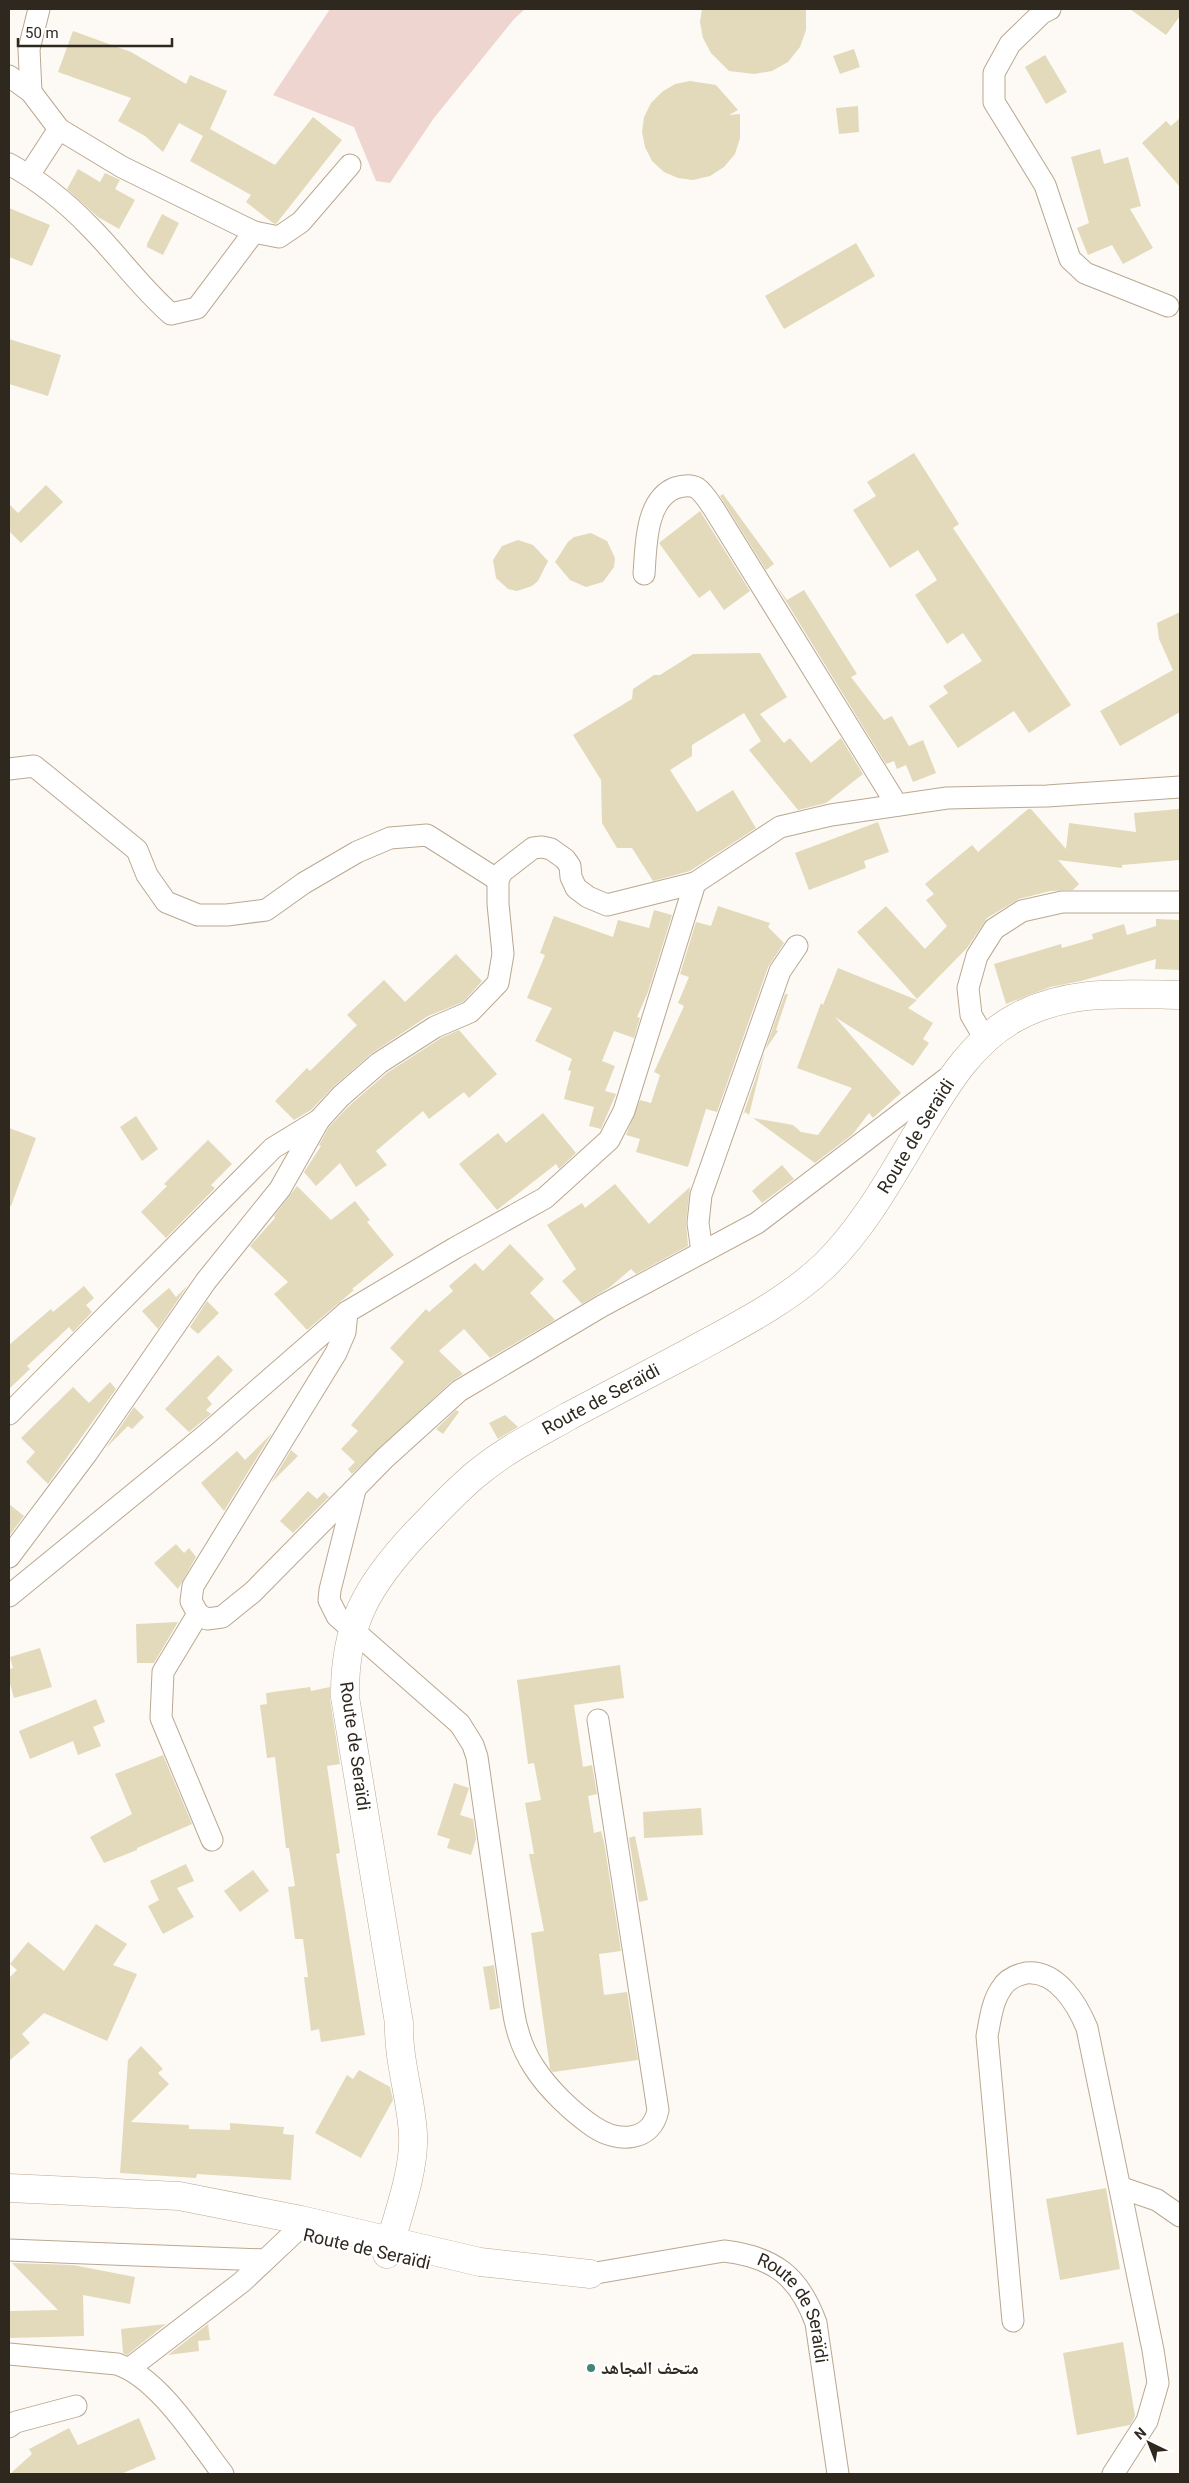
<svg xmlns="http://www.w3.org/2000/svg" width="1189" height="2483" viewBox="0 0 1189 2483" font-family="Roboto,'Noto Naskh Arabic',sans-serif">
<rect width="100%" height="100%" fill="#fdf9f5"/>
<!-- green -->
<polygon fill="#eed5d0" points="330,9 525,9 514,19 434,118 390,183 376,181 354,127 273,95"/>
<!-- building -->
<g fill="#e3dabb">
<polygon points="702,9 806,9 806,30 800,47 788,62 772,71 754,74 729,71 711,53 703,38 700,22"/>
<polygon points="1130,9 1180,9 1180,16 1166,35"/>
<polygon points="73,31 131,52 186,84 190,75 227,91 210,129 275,165 313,117 342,140 276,224 273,223 246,202 251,195 190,161 203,136 179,123 163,152 145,136 118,121 131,98 58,72"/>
<polygon points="854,49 860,67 840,74 833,56"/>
<polygon points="1045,55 1067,92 1046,104 1025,67"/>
<polygon points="690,81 716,85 738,110 729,115 740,114 740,138 735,154 724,167 710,176 693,180 678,178 664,172 652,161 645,147 642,132 644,117 651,103 662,92 675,84"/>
<polygon points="858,106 859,132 839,134 836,108"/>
<polygon points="1180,118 1180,187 1142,143 1166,121 1171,126"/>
<polygon points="1100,149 1104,164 1128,157 1141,206 1130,209 1153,248 1123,264 1112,245 1088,255 1077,228 1089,223 1071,157"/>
<polygon points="78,169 100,182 105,173 120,180 115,189 135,200 119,229 98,217 67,189"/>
<polygon points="9,208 50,225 32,266 9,257"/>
<polygon points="162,214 179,223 163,255 147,247 147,244"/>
<polygon points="856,243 875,276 784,329 765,296"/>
<polygon points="9,339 61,355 48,396 9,384"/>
<polygon points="914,453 959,524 953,528 1071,705 1029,733 1014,711 958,748 929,706 948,693 943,686 982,661 963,633 947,644 915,595 937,580 918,550 890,568 853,510 876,496 867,482"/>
<polygon points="46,485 63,502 21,543 9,531 9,504 18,513"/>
<polygon points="723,494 774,564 766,570 720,496"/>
<polygon points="700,511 750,591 724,610 710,590 699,598 659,543"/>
<polygon points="591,533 607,541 615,558 614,567 603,582 586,587 570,580 555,562 568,542 574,537"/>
<polygon points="518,540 533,545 548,561 538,581 532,586 517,591 508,589 496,578 493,560 502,546"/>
<polygon points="776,585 787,600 804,590 857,674 851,677 884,720 892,716 909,746 923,740 936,773 913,782 906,765 897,769 894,761 886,764"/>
<polygon points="1180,612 1180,712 1120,746 1100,711 1173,670 1159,639 1157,623"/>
<polygon points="760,653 787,697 760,714 784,743 790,738 811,763 841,738 863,774 826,803 798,810 749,750 761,741 744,713 692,745 692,756 670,770 697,812 733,790 756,828 690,871 653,881 632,848 617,848 602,823 601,780 573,735 632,699 633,689 654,675 660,675 693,654"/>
<polygon points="1028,809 1031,809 1066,849 1069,823 1136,832 1134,813 1179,809 1180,860 1122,865 1122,868 1058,860 1079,884 1073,890 1050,891 1019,899 987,918 967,948 917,999 857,932 886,906 925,949 947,926 926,900 934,894 925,884 972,845 978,852"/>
<polygon points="878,822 889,852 864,861 866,868 809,890 795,853"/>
<polygon points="718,906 770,923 768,927 784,943 768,967 717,1112 706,1109 688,1167 636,1152 640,1139 626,1135 640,1100 651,1103 660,1075 654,1072 684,1006 678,1003 689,977 680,974 696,922 711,926"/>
<polygon points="654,910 672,915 648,992 637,1017 640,1018 634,1038 614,1031 602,1061 615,1066 605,1091 616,1094 601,1129 589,1126 594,1107 564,1099 571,1071 568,1070 572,1059 535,1041 552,1008 527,998 545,955 540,953 554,916 613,937 618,920 649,928"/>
<polygon points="1156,919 1180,920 1180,970 1155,969 1156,959 1081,981 1050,987 1006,1004 994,964 1061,944 1062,948 1093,939 1092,934 1124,924 1127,935 1156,926"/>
<polygon points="456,954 482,981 463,1002 428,1016 372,1053 333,1087 311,1110 294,1120 275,1101 307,1068 310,1071 357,1025 347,1015 384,980 405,1002"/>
<polygon points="838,968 917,1000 908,1008 933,1023 923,1039 929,1043 913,1066 835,1017 901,1093 873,1118 869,1113 853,1134 815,1163 753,1118 793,1125 801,1132 818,1135 852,1088 797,1068 821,1003 823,1005"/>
<polygon points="785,994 788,994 776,1030 778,1031 765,1050"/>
<polygon points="459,1030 497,1074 469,1098 464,1092 429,1119 423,1111 376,1151 387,1165 356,1187 340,1163 316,1186 304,1172 321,1146 319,1145 329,1127 350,1105 387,1073 441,1038"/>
<polygon points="765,1051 749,1115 745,1112 743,1115"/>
<polygon points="543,1113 576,1153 559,1169 556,1164 497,1210 459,1164 498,1133 506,1143"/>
<polygon points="136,1116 158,1149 142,1161 120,1127"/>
<polygon points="9,1128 36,1138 11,1206 9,1205"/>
<polygon points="208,1140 232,1164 211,1185 215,1188 166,1238 141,1212 167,1186 164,1184"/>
<polygon points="782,1165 794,1179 762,1203 752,1191"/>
<polygon points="615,1184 649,1224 690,1187 686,1222 688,1246 636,1274 631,1269 610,1287 582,1304 562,1281 576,1269 547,1225 582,1203 585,1208"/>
<polygon points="297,1186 331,1220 355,1201 370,1220 367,1222 394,1255 352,1289 354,1290 307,1330 274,1294 288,1282 250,1246 275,1218 274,1216"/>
<polygon points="510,1244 544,1279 530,1293 555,1320 490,1358 464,1329 439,1351 463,1374 451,1382 352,1474 348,1469 355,1462 341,1449 358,1431 351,1425 404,1362 390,1348 426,1309 429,1312 453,1291 449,1286 475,1263 483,1271"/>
<polygon points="188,1285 158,1329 142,1311 169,1288 176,1297"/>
<polygon points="84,1286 94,1298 86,1305 92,1312 73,1332 69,1327 27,1366 30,1369 9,1389 9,1345 51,1309 53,1312"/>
<polygon points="207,1301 219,1313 198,1334 190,1327"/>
<polygon points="218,1355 233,1370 207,1398 212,1404 206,1410 211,1414 189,1432 165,1409"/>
<polygon points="110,1382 116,1389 48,1484 26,1462 35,1452 21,1438 73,1387 89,1403"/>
<polygon points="134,1407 144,1417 132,1429 128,1426 106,1448"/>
<polygon points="456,1410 459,1412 443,1434 436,1429"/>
<polygon points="505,1415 518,1427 498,1439 489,1423"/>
<polygon points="272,1433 224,1511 201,1483 237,1451 245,1460"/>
<polygon points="291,1450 298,1456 271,1483"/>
<polygon points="308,1491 317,1499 324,1492 329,1497 293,1533 280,1521"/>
<polygon points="9,1504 24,1516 9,1536"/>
<polygon points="176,1544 184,1553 189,1548 196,1557 178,1589 154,1563"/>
<polygon points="178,1622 154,1663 137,1663 136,1624"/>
<polygon points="40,1648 52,1687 14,1698 9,1680 9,1669 13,1668 10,1657"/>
<polygon points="620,1665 624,1698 574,1705 583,1767 592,1765 597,1794 588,1796 594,1833 601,1831 604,1842 621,1951 599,1954 604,1995 627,1992 638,2060 553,2072 550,2069 531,1933 544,1931 529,1854 534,1854 525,1803 541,1800 534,1763 528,1764 517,1680"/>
<polygon points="310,1687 311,1691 330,1687 330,1699 340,1764 327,1766 340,1853 336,1854 365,2035 321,2042 319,2029 311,2031 304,1977 308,1977 303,1939 295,1939 288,1887 295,1886 289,1848 286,1848 275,1757 267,1758 260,1705 267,1704 266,1693"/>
<polygon points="96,1699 105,1722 93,1727 101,1746 78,1755 73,1741 30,1759 19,1731"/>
<polygon points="163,1755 192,1824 137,1848 137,1850 104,1863 90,1837 132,1814 115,1774"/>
<polygon points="454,1783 469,1788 460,1815 473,1819 476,1839 471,1855 447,1848 450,1839 437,1835"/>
<polygon points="701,1808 703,1835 644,1838 643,1812"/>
<polygon points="635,1836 648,1900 639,1902 629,1838"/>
<polygon points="186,1864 194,1881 177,1888 194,1917 163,1934 148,1906 159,1900 150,1881"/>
<polygon points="253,1870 269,1891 240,1912 224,1891"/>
<polygon points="96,1924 127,1944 113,1965 137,1974 107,2041 44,2013 22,2034 30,2043 9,2061 9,1978 17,1970 10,1964 28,1942 64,1971"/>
<polygon points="494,1965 500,2008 490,2010 483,1967"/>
<polygon points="141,2046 163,2069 158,2073 169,2084 131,2122 189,2125 189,2129 230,2130 230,2123 284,2127 283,2134 294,2135 291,2180 197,2174 196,2178 120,2173 128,2060"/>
<polygon points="359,2070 390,2087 393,2100 361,2158 315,2133 347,2075 353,2079"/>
<polygon points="1106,2188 1120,2269 1060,2280 1046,2199"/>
<polygon points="12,2263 73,2265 135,2277 130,2304 83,2295 84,2336 10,2338 10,2311 58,2310"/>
<polygon points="166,2324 127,2355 123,2353 121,2329"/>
<polygon points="208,2324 210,2340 198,2341 199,2351 168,2355"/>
<polygon points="1123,2342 1135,2416 1130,2425 1077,2435 1063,2353"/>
<polygon points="139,2418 156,2459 121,2474 10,2474 32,2454 29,2449 69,2428 78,2445"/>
</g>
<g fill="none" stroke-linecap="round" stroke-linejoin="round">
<!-- minor casing -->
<g stroke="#baa891" stroke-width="23">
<g id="minor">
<polyline points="1050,9 1042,13 1010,44 994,73 994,102 1045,185 1070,259 1085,273 1168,306"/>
<polyline points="9,76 31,92 59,129 29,175"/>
<polyline points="31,92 29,49 39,9"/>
<polyline points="59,129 122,167 254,232"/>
<path d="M9,164C38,180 67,203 90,227C118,255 140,287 171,314L197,308L254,232L279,237L301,222L350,165"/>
<path d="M644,574C646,548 645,500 675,488C681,486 690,484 697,488C703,492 710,503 714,509L897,805"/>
<polyline points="9,769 34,766 44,774 137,850 147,875 166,902 198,915 227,915 266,910 304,883 357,852 390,838 427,835 498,880"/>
<polyline points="985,1039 971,1015 968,988 977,956 994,929 1022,911 1062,902 1180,902"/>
<polyline points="702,1252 698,1223 701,1195 780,971 797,946"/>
<polyline points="9,1414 273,1148 319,1120 341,1096 379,1063 435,1027 470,1012 498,983 503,954 498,904 498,880 502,872 533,848 542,847 551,849 565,859 570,866 571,877 576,888 588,897 607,905 695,883 780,827 831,815 947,798 1047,796 1180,787"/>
<path d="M355,1490L330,1590L329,1600L337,1616L460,1724L473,1745L477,1757L513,2009C516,2030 522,2049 534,2067C548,2089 572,2112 594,2127C618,2143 652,2142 658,2110L598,1720"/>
<polyline points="9,1557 87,1453 206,1281 280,1189 319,1120"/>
<polyline points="9,1596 207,1434 347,1312 455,1248 545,1198 609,1140 624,1111 695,883"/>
<polyline points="198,1614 207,1619 222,1617 253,1592 385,1458 459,1391 602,1306 757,1223 946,1079"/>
<polyline points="212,1840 161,1718 163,1672 198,1614 191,1601 193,1586 336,1353 345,1332 347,1312"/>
<polyline points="1122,2188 1157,2200 1180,2216"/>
<polyline points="9,2250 265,2260"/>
<path id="s1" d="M590,2274L724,2251C774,2257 799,2276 816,2323L838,2474"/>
<path d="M1013,2321L987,2036C990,2021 992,2002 1001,1989C1006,1980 1016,1975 1026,1973C1057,1970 1077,2004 1087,2028L1153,2350L1158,2383L1147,2421L1113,2474"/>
<path d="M9,2354L117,2364C159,2378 196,2439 223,2474"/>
<polyline points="130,2368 242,2282 294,2233"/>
<polyline points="9,2427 16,2422 76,2406"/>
</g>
</g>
<!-- tertiary casing -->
<g stroke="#baa891" stroke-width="29">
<g id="tertiary">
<path id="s2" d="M387,2254C397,2217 415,2171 413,2134C411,2097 398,2061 399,2023L345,1697C344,1624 368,1584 417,1532C438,1511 457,1489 480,1471C507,1449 539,1433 569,1416C609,1395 648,1374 688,1353C735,1327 785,1303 825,1265C867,1224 894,1171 924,1122C948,1082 973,1041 1015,1018C1067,989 1123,994 1180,995"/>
</g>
</g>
<!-- secondary casing -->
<g stroke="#baa891" stroke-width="29">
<polyline id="secondary" points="9,2188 179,2196 301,2220 480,2262 590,2274"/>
</g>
<!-- minor -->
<use href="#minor" stroke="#fff" stroke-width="21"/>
<!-- tertiary -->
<use href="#tertiary" stroke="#fff" stroke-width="28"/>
<!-- secondary -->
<use href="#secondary" stroke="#fff" stroke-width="28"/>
</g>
<!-- markers -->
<circle fill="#41867b" stroke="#fff" stroke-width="2" cx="591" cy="2368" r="5"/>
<g text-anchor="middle" stroke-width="4.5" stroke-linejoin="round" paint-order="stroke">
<!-- street labels -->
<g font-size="18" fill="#2f281f" stroke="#fff">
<text dy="6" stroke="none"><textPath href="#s2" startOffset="1400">Route de Seraïdi</textPath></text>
<text dy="6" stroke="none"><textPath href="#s2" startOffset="980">Route de Seraïdi</textPath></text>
<text transform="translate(355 1746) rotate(82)" y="6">Route de Seraïdi</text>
<text transform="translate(367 2249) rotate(13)" y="6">Route de Seraïdi</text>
<text dy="6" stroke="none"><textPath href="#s1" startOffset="236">Route de Seraïdi</textPath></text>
</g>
<!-- poi labels -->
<g font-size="18" font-weight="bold" fill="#2f281f" stroke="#fff" text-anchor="start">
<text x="601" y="2374">متحف المجاهد</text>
</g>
</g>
<!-- border -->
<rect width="1189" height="2483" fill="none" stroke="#2f281f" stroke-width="20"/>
<!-- north arrow -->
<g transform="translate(1149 2443) rotate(317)" stroke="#ffffff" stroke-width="4" paint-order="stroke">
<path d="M0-4L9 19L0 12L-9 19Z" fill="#2f281f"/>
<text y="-8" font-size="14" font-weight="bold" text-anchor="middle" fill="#2f281f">N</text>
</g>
<!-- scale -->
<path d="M18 38v8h154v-8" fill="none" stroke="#2f281f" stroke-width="2.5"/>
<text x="25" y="38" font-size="15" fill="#2f281f" stroke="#ffffff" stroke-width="4" paint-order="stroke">50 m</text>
</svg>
